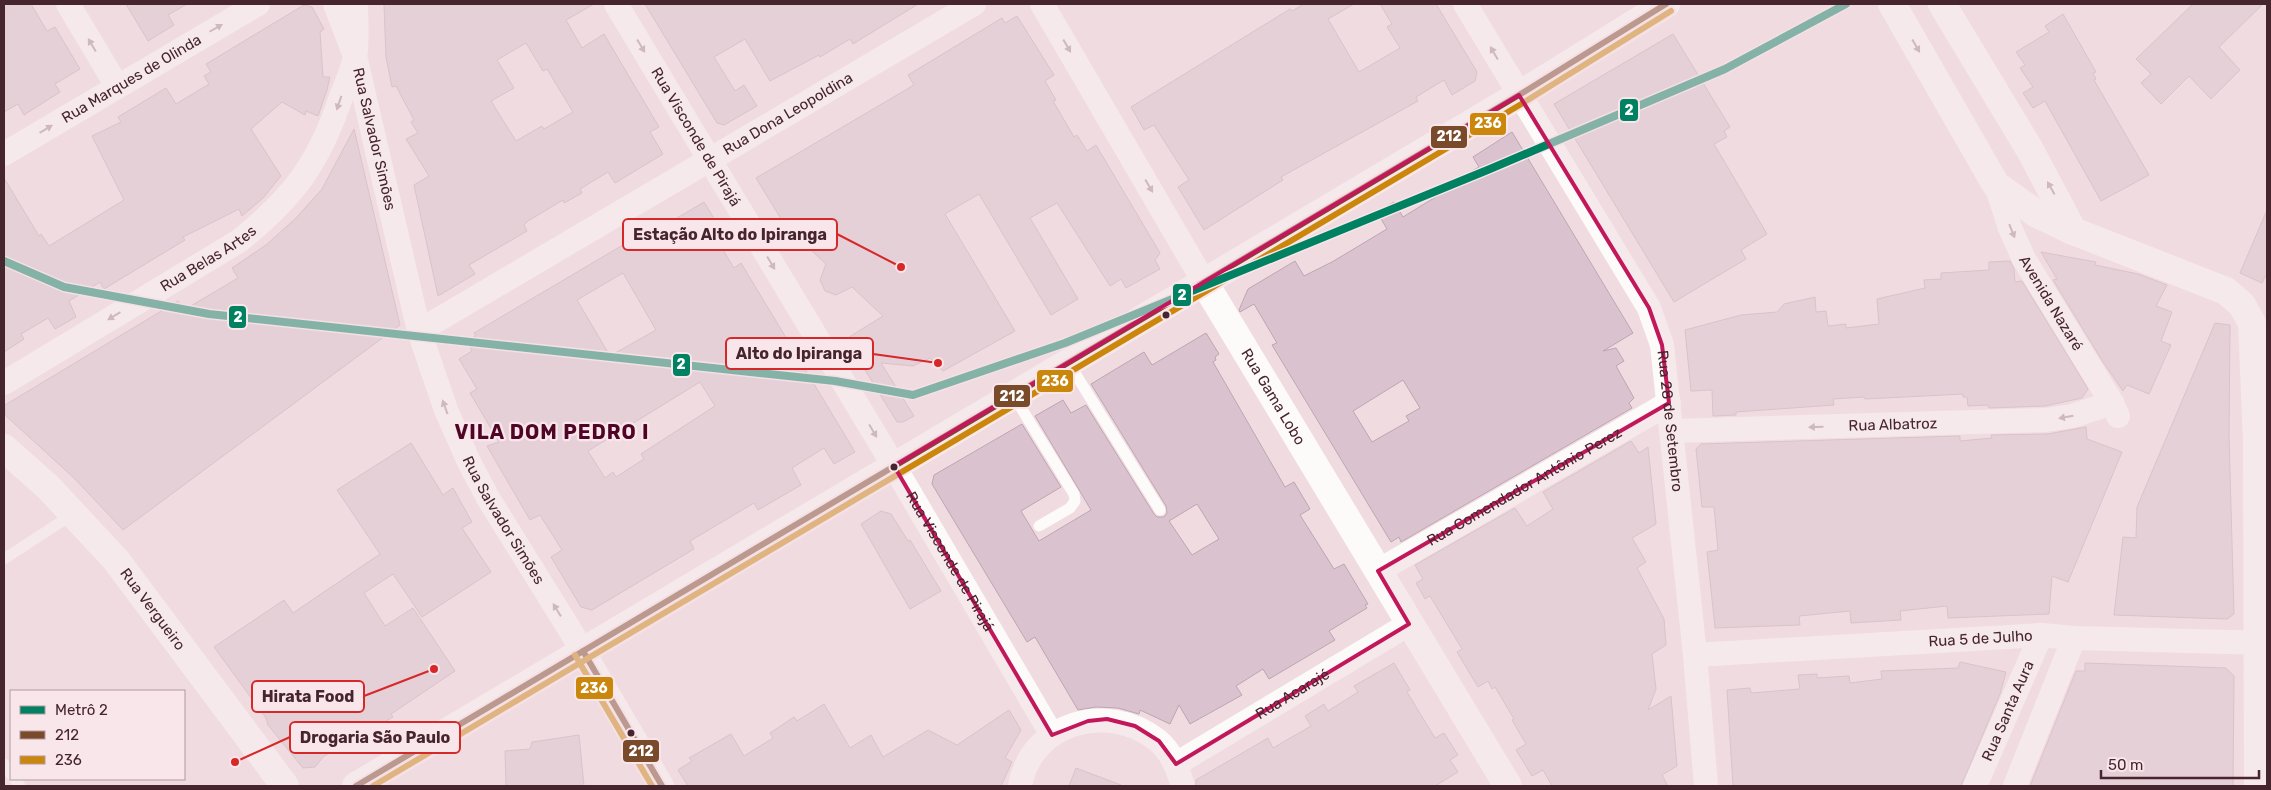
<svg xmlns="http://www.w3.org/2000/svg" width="2271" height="790" viewBox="0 0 2271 790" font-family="Rubik,sans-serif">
<rect width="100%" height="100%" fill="#f0dbe0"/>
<!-- building -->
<g fill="#dac3ce" stroke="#bda6b1" fill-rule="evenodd">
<polygon points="4,4 31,4 47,31 55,27 80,69 55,84 60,92 24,115 18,104 4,112"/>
<polygon points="126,4 187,4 168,15 174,25 148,41"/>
<path d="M384,4H594L566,20L582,48L604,34L659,127L650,132L663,154L615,183L608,172L580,189L582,193L564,203L563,200L528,221L524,225L527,231L469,265L475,274L438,296L414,185L429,176L406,139L418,133L411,122L414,120L396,86L392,87L386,57ZM526,43L543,71L547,69L573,112L544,129L542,126L516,141L491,101L514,88L497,60Z"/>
<polygon points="645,4 918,4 853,44 850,39 820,57 819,55 770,81 745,39 714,57 735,91 744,85 757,106 724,125 717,123"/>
<polygon points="1304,4 1354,4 1328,19 1359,72 1400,48 1387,27 1392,24 1380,4 1436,4 1477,72 1475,81 1452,95 1444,80 1416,97 1418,101 1281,177 1283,180 1204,230 1178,187 1189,180 1154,125 1144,130 1131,107 1290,9 1292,11"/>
<polygon points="2193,4 2263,4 2219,47 2240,70 2211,99 2189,76 2161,104 2141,83 2151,74 2136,59"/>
<polygon points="304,5 312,7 324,29 320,32 323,77 330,77 327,90 318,116 306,111 305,115 282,102 251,129 281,176 263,198 242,216 239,209 183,237 185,240 104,289 100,282 69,301 76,317 55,329 48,318 21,334 24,339 4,352 4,178 39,236 41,234 49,246 124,200 92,136 121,122 118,117 166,88 176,104 209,84 204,76 211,72 206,64"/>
<polygon points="2063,14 2096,72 2093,73 2096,79 2094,80 2149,175 2101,201 2045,101 2033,108 2023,93 2033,87 2020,68 2025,65 2016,52 2049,32 2045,26"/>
<polygon points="1017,16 1054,75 1045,81 1056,100 1053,101 1074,137 1077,135 1087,151 1096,145 1160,253 1155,260 1160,269 1126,288 1121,279 1110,286 1057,203 1030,218 1078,299 1051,315 979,194 945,214 1015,331 943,371 930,358 913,366 881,363 914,416 903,422 897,422 846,339 883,316 852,287 836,295 825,291 820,280 826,264 786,227 756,178 914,85 908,75 1002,18 1005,23"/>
<polygon points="1673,34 1730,127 1724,131 1727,137 1714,144 1767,234 1741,250 1746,259 1674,302 1554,104"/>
<polygon points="354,129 400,325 123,530 74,478 5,415 5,405 178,301 184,310 238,278 232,268 266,245 296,218 322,189"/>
<path d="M1512,132L1633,333L1603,351L1616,348L1624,361L1616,366L1634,398L1629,403L1632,408L1401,542L1399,537L1391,542L1272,345L1277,343L1254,304L1240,312L1239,310L1248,289L1295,261L1304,276L1332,262L1387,229L1377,212L1394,202L1403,217L1439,195L1437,192L1479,167L1473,157ZM1403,380L1420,408L1406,416L1409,421L1372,442L1353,411Z"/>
<path d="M704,202L721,230L714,235L734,268L741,263L855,452L834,464L824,448L792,468L801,485L758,510L754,503L690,541L694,549L592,610L581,607L551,557L562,550L540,515L530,520L487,446L499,442L470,393L477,389L459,359L472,351L467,341L476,336L474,333L660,223L662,227ZM623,273L656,330L610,356L577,300ZM700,382L715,406L641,454L644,459L616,477L613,472L605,478L588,451Z"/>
<polygon points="2267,210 2267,273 2262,283 2240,273"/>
<polygon points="2041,252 2096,262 2095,265 2138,274 2167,285 2156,306 2172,312 2161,341 2171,345 2149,394 2127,385 2123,391 2103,362 2053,280 2057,279"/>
<polygon points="2010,261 2014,269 2015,282 2022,281 2088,389 2082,398 2045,406 1989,408 1988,405 1968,406 1967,397 1963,397 1963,394 1865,399 1864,397 1833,399 1834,405 1736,412 1736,415 1713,416 1712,390 1691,391 1685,330 1741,315 1777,312 1784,304 1815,297 1816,312 1826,311 1828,326 1846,324 1846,328 1879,324 1877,299 1925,288 1924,280 1941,279 1941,273 1989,270 1989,262"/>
<polygon points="2215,323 2230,325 2229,436 2234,614 2227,619 2114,615 2123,537 2136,538 2137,507"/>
<path d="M1206,333L1219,354L1215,357L1216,360L1213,362L1285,487L1294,482L1310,509L1300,515L1334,569L1344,564L1368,604L1365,605L1367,608L1329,631L1335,640L1269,679L1263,669L1236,686L1242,695L1190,724L1179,705L1170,724L1140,710L1139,714L1118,708L1096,707L1078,710L1035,637L1027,642L932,484L934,475L1022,424L1061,487L1021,511L1039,541L1091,510L1035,416L1063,400L1071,413L1086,405L1154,514L1157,517H1164L1167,513L1166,506L1091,384L1144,352L1152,365ZM1197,504L1219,539L1192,555L1169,521Z"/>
<polygon points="2086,427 2087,439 2122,452 2068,582 2052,576 2049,614 1948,618 1947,606 1900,611 1901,620 1851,623 1850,611 1799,616 1800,625 1715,628 1707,552 1718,550 1714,507 1702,507 1696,449 1701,444 1960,436 1960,441 1992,438 1991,435 2048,434"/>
<polygon points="1631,441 1639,453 1648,447 1656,524 1632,538 1646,562 1637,568 1664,619 1666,645 1652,654 1656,689 1648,710 1671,696 1677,766 1662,775 1668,786 1552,786 1543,770 1532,776 1516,750 1526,744 1512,720 1514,719 1495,687 1492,689 1488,681 1478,687 1457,652 1462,649 1430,596 1425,599 1416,583 1423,579 1415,565 1515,508 1527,526 1553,509 1543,492"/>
<polygon points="411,443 443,495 453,488 472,522 462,528 491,572 422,617 393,574 364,593 385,626 413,608 455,671 391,714 393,717 324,756 315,767 303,768 268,725 266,718 214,647 284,600 293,613 380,554 337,490"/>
<polygon points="881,511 891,514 908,541 910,540 941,591 910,609 861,524"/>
<polygon points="1960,662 2006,672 2000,694 1961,786 1733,786 1727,690 1750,688 1751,693 1800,689 1798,675 1817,674 1817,678 1849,676 1850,683 1882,679 1881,671 1958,668"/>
<polygon points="1394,663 1410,690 1407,692 1435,738 1444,733 1458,755 1450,760 1458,772 1435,786 1196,786 1196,780 1268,738 1273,748 1311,726 1305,716 1324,704 1328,711 1358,692 1354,686"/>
<polygon points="2085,663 2226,668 2234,676 2233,786 2030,786 2076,671 2085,671"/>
<polygon points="824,704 850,748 871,735 883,757 928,730 957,745 1009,710 1021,730 1005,758 1012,762 1001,786 688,786 678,770 692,761 689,758 731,734 744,756 773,738 770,733 794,717 797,721"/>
<polygon points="579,735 584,786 506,786 505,751 530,749 532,742"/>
<polygon points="1076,768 1121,785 1121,786 1069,786"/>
</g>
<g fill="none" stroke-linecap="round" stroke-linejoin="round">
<!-- service -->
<g stroke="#fdfafa" stroke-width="11">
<polyline points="1068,362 1160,510"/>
<polyline points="1013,395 1074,494 1075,501 1070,508 1039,526"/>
<polyline points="4,559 73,514"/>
<polyline points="4,764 11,774"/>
<polyline points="15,779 20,786"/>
</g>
<!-- minor -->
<g stroke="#fdfafa" stroke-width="24">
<polyline points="68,4 117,86"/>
<path id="s1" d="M335,4L355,56L419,331L446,410L469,462L488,498L583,651L662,786"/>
<path id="s2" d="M616,4L894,466L1052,735"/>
<polyline points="1042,4 1204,282"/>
<path id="s3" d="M1465,4L1649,308L1662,345L1695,655L1706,786"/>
<path id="s4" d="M4,154L258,4"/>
<path id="s5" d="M1996,185L2010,228L2024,259L2112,403L2118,416"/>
<path id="s6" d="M419,331L974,4"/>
<path id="s7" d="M4,383L239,241C293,198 319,163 341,97C346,84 352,71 355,57C358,41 356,21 356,4"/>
<path id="s8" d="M1671,431L2046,420L2072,416L2112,403"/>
<path id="s9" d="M1378,571L1669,403"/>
<path id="s10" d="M1695,655L2041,635L2074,638L2267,643"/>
<path id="s11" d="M1176,764L1409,624"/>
<path d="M1020,786C1031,721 1109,702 1157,740C1172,752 1178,770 1183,786"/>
<path id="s12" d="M1975,786L2041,635"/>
<polyline points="2015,786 2074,638"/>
</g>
<!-- tertiary -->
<g stroke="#fdfafa" stroke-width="28">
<polyline points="1892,4 1996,185 2037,214 2073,231 2226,291 2242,305 2252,323 2257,440 2258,786"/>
<polyline points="1942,4 2030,150 2073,231"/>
<path id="s13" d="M1204,282L1508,786"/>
</g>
<!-- secondary -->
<g stroke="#fdfafa" stroke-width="28">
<path id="s14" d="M4,448L48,487L116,560L285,786"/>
<polyline points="356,786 1519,95 1666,4"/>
</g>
<!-- bus-1 casing -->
<g stroke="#f9e6ea" stroke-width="10">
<g id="bus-1">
<polyline points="583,651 662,786"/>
<polyline points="356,786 1519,95 1666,4"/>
</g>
</g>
<!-- bus-2 casing -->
<g stroke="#f9e6ea" stroke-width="10">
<g id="bus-2">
<polyline points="575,655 652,786"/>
<polyline points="373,786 1523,103 1671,11"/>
</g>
</g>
<!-- bus-1 -->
<use href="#bus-1" stroke="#7a4b2a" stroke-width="6"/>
<!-- bus-2 -->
<use href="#bus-2" stroke="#cb860c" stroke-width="6"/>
<!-- metro-1 casing -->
<g stroke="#f9e6ea" stroke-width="11">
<polyline id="metro-1" points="4,261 64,287 209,314 835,381 913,395 1065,343 1490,169 1725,69 1846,4"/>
</g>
<!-- metro-1 -->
<use href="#metro-1" stroke="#008162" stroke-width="8"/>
</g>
<!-- one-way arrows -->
<defs><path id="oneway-solid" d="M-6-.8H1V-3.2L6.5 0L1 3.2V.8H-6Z" transform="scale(1.25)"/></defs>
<g fill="#a29094">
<use href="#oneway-solid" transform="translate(216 28) rotate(-30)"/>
<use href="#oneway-solid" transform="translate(92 45) rotate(-121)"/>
<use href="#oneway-solid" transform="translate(641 46) rotate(59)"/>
<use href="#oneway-solid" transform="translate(1067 46) rotate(60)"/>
<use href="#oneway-solid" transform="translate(1916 46) rotate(60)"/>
<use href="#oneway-solid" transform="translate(1494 53) rotate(-121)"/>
<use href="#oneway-solid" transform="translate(339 103) rotate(109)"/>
<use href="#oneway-solid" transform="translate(46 129) rotate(-31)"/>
<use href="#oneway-solid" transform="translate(1149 186) rotate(60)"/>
<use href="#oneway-solid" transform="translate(2051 188) rotate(-119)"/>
<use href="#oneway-solid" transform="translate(2012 231) rotate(68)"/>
<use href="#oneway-solid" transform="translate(771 263) rotate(59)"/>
<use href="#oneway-solid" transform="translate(114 316) rotate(149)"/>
<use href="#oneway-solid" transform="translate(445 407) rotate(-110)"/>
<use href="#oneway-solid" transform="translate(2066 417) rotate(170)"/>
<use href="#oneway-solid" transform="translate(1816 427) rotate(178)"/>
<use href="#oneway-solid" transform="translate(873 431) rotate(59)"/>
<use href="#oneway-solid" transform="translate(557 610) rotate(-122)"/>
</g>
<!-- marked area -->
<path d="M0 0H2271V790H0ZM1519,95L1649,308L1662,345L1669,403L1378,571L1409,624L1176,764L1159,741L1135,726L1107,719L1088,721L1052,735L894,466Z" fill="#f0dbe0" fill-opacity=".55" fill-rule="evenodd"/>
<path fill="none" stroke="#c2185b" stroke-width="4" stroke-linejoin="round" d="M1519,95L1649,308L1662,345L1669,403L1378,571L1409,624L1176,764L1159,741L1135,726L1107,719L1088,721L1052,735L894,466Z"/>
<!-- markers -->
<g fill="#47252f" stroke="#f9e6ea" stroke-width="2">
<circle cx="1166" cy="315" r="4.5"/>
<circle cx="894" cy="467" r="4.5"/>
<circle cx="631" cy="733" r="4.5"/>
</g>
<g text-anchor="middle" stroke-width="4.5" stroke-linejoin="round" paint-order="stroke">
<!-- street labels -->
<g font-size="15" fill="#47252f" stroke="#f9e6ea">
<text dy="5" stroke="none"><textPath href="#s4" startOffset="148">Rua Marques de Olinda</textPath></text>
<text dy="5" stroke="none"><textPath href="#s6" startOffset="428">Rua Dona Leopoldina</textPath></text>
<text dy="5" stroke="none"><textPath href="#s2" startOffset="155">Rua Visconde de Pirajá</textPath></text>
<text dy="5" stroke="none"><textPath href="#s1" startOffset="141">Rua Salvador Simões</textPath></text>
<text dy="5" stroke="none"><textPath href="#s7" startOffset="239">Rua Belas Artes</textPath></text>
<text dy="5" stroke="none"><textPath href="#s5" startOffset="131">Avenida Nazaré</textPath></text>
<text dy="5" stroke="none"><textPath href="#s13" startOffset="134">Rua Gama Lobo</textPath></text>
<text dy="5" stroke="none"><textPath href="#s3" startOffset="471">Rua 28 de Setembro</textPath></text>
<text dy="5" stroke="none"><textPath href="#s8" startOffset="222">Rua Albatroz</textPath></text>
<text dy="5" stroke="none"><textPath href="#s9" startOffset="169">Rua Comendador Antônio Perez</textPath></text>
<text dy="5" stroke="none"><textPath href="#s1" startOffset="546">Rua Salvador Simões</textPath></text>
<text dy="5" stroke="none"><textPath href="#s2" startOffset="650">Rua Visconde de Pirajá</textPath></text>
<text dy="5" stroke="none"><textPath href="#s14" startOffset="220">Rua Vergueiro</textPath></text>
<text dy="5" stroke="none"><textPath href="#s10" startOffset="286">Rua 5 de Julho</textPath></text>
<text dy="5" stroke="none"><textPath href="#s11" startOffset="136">Rua Acarajé</textPath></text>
<text dy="5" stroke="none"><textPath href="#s12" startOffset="82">Rua Santa Aura</textPath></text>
</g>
<!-- district labels -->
<g font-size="20" font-weight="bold" letter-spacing="1" fill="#500526" stroke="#f9e6ea">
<text x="552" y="439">VILA DOM PEDRO I</text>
</g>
</g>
<!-- callouts -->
<path fill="none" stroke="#d62828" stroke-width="2" d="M901 267L837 234M938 363L873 354M434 669L364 696M235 762L290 737"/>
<g fill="#d62828" stroke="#f9e6ea" stroke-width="2">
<circle cx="901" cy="267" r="5"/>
<circle cx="938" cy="363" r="5"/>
<circle cx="434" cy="669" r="5"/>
<circle cx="235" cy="762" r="5"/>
</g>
<g fill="#f9e6ea" stroke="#d62828" stroke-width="2">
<rect x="623" y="219" width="214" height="31" rx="5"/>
<rect x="726" y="338" width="147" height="31" rx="5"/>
<rect x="252" y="681" width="112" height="31" rx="5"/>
<rect x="290" y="722" width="170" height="31" rx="5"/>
</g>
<g font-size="16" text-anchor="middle" font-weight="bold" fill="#47252f">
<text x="730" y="240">Estação Alto do Ipiranga</text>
<text x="799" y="359">Alto do Ipiranga</text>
<text x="308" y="702">Hirata Food</text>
<text x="375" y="743">Drogaria São Paulo</text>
</g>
<g stroke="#f9e6ea" stroke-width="2">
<rect x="1619" y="98" width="20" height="24" rx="5" fill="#008162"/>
<rect x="1469" y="112" width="38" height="24" rx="5" fill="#cb860c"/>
<rect x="1430" y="125" width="38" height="24" rx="5" fill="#7a4b2a"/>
<rect x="1172" y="283" width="20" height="24" rx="5" fill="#008162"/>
<rect x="228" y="305" width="19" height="24" rx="5" fill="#008162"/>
<rect x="672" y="353" width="19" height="24" rx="5" fill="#008162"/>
<rect x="1036" y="369" width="38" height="24" rx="5" fill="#cb860c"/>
<rect x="993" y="384" width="38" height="24" rx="5" fill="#7a4b2a"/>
<rect x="575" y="676" width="39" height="24" rx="5" fill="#cb860c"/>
<rect x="622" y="739" width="38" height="24" rx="5" fill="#7a4b2a"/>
</g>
<g font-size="14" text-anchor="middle" font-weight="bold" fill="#fff">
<text x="1629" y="115">2</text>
<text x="1488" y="128">236</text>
<text x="1449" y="141">212</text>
<text x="1182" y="300">2</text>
<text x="238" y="322">2</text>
<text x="681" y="369">2</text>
<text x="1055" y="386">236</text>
<text x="1012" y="401">212</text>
<text x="594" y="693">236</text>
<text x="641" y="756">212</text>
</g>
<!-- border -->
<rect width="2271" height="790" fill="none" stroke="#47252f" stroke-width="10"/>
<!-- legend -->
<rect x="10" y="690" width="175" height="90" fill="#f9e6ea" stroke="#b2999f"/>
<rect x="20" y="706" width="25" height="8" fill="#008162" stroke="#b2999f"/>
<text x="55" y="715" font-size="15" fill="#47252f">Metrô 2</text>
<rect x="20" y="731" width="25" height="8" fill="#7a4b2a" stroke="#b2999f"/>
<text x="55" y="740" font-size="15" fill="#47252f">212</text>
<rect x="20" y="756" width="25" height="8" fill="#cb860c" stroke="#b2999f"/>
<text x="55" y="765" font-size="15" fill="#47252f">236</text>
<!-- scale -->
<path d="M2101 770v8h158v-8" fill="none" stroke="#47252f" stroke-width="2.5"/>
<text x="2108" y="770" font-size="15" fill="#47252f" stroke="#f9e6ea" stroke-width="4" paint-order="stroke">50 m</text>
</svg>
